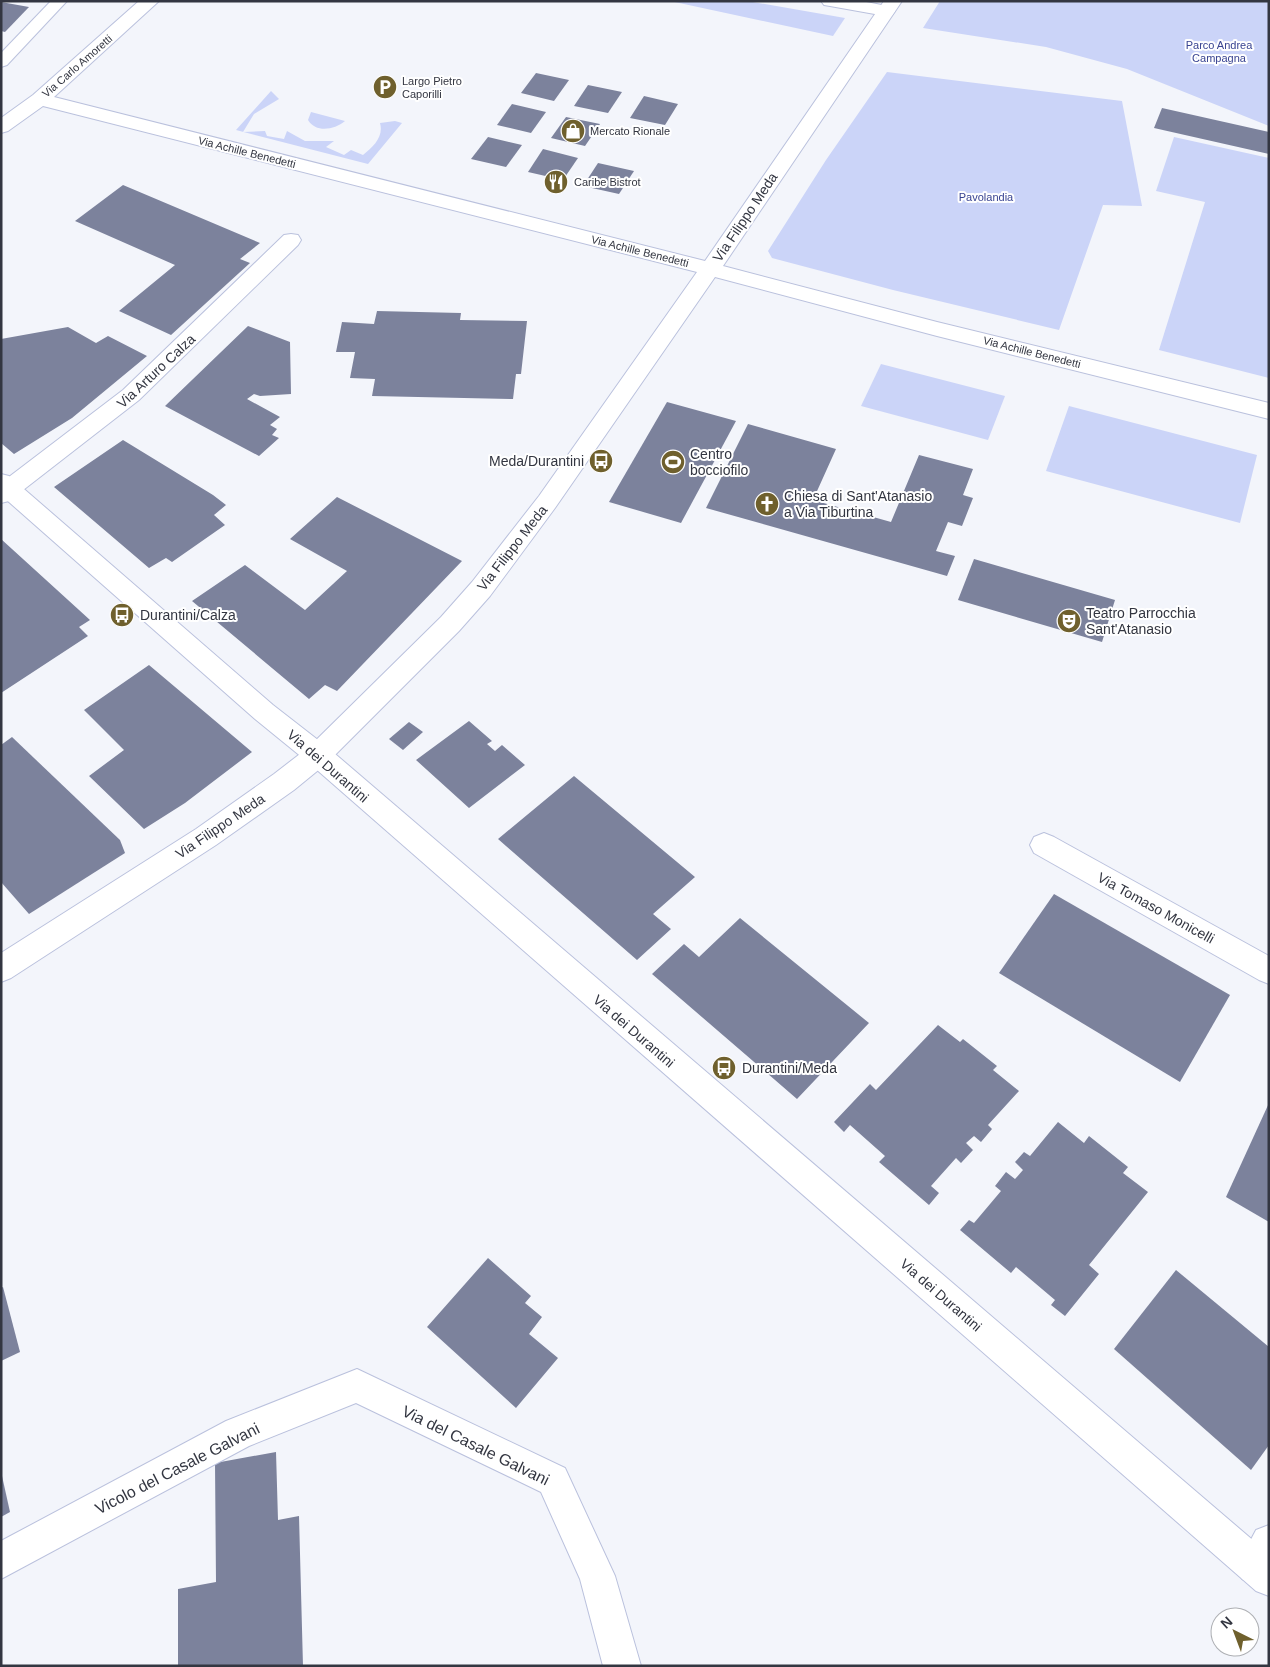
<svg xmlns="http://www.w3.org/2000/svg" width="1270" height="1667" viewBox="0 0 1270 1667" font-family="Arial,sans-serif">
<rect width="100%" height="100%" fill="#f3f5fb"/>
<!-- green -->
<g fill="#cbd4f8">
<polygon points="670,1 747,1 845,18 833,36"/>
<polygon points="940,1 1269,1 1269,126 1127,69 1046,47 923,28"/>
<polygon points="887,72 1122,101 1142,206 1103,205 1059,330 893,290 772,258 768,251 826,160"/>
<path d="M271,91L279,99L254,114L243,132L265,131L267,136L284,139L287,131L305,141H334L326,147L344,155L351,150L363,155C373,147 384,137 380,123L395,121L402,123L368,164L236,130Z"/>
<path d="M311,112L345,121C334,130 316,133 308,120Z"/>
<polygon points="1174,137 1269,158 1269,378 1159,350 1205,202 1156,191"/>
<polygon points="881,364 1005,396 988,440 861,406"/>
<polygon points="1069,406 1257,455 1240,523 1046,471"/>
</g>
<!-- building -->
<g fill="#7c829c">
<polygon points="1,2 29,7 5,32 1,31"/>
<polygon points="536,73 569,80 554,101 521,93"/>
<polygon points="588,85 622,92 608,113 574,106"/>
<polygon points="644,96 678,104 665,125 630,118"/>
<polygon points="512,104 546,112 531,133 497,125"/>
<polygon points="1162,108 1269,132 1269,154 1154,128"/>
<polygon points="566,117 600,124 585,146 551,138"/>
<polygon points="488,137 522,145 506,167 471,159"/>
<polygon points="543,149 578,158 563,180 528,172"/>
<polygon points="598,163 634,171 619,194 583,186"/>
<polygon points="123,185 260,243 240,259 250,263 171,335 119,311 175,265 75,221"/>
<polygon points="377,311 461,313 460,320 527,321 521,374 516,374 513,399 372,396 375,379 350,378 355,352 336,352 342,322 374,324"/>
<polygon points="248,326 290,342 291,394 260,396 254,394 247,399 280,417 270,425 277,429 272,435 279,438 259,456 165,406"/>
<polygon points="68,327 96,343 108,336 147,356 72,418 14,454 1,443 1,339"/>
<polygon points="667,402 736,421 681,523 609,502"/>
<polygon points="748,424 836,449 813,500 891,522 919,455 973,469 963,495 973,498 962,526 948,522 936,551 955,556 947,576 706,508"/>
<polygon points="123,440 213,495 226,505 214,515 225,525 172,562 166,558 149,568 54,487"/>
<polygon points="337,497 462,561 337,691 325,685 309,699 192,601 245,565 305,610 347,571 290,539"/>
<polygon points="1,539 90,620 79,627 88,636 1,693"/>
<polygon points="974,559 1115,600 1102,642 958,600"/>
<polygon points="149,665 252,752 185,803 144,829 89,776 124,750 84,710"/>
<polygon points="469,721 492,741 487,744 495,751 502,745 525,765 469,808 416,760"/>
<polygon points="409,722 423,732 403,750 389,739"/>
<polygon points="12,737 120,840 125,853 29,914 1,882 1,745"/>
<polygon points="574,776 695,877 653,914 671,929 637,960 498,839"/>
<polygon points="1054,894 1230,995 1180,1082 999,973"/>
<polygon points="740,918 869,1023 797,1099 652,974 684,944 699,957"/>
<polygon points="938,1025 960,1042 963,1039 997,1066 993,1070 1019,1091 988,1125 992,1129 981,1142 974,1136 966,1143 973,1150 961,1163 956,1158 931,1186 939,1193 929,1205 879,1162 885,1156 850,1125 844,1132 834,1122 870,1084 876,1090"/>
<polygon points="1269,1103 1269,1222 1226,1197"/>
<polygon points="1058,1122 1084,1143 1089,1136 1128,1167 1123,1173 1148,1192 1089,1265 1099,1274 1065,1316 1051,1305 1055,1300 1016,1267 1011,1273 960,1230 969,1220 974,1223 1001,1191 995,1186 1006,1172 1015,1179 1023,1170 1015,1162 1024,1152 1030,1156"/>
<polygon points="488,1258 531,1296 525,1303 542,1317 529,1334 558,1358 516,1408 427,1327"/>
<polygon points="1176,1270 1269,1347 1269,1445 1251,1470 1114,1349"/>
<polygon points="3,1287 20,1352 1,1361 1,1288"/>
<polygon points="276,1452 278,1520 299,1516 303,1666 178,1666 178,1589 216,1582 215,1463"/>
<polygon points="2,1476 10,1512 1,1517 1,1477"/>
</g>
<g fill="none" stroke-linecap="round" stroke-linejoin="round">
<!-- service casing -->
<g stroke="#bac1dd" stroke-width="2">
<polygon id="service" points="51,1 67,1 7,65 1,67 1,53"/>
</g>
<!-- pedestrian casing -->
<g stroke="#bac1dd" stroke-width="2">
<polygon id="pedestrian" points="821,1 861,1 892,7 895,11 892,15 886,16 830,6 824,5"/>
</g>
<!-- minor casing -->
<g stroke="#bac1dd" stroke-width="2">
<g id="minor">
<polygon points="139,1 159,1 54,97 705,261 884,1 902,1 723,266 937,322 1269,403 1269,419 937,336 715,277 555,508 490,596 459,631 327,763 294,790 216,845 11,978 1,982 1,953 196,829 274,774 309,747 441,617 472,582 539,496 697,272 43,106 8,131 1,133 1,118 33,95"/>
<polygon points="291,234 298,235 301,240 298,245 139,400 9,501 1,503 1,483 123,390 284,235"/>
<polygon points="1044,833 1054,837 1269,956 1269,984 1259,980 1034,853 1030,845 1034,837"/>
<polygon points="357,1369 565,1468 615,1576 641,1666 603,1666 580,1579 541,1492 356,1403 249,1446 1,1579 1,1541 226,1421"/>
<polygon points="1269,1525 1269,1577 1255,1584 1242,1579 1237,1566 1256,1530"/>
</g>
</g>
<!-- tertiary casing -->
<g stroke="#bac1dd" stroke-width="2">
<polygon id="tertiary" points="1,474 9,476 273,705 327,747 1269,1554 1269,1596 1256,1591 309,763 255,719 1,495"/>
</g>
<!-- service -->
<use href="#service" fill="#fff" fill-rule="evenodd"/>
<!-- pedestrian -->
<use href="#pedestrian" fill="#fff" fill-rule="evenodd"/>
<!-- minor -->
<use href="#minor" fill="#fff" fill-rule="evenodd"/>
<!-- tertiary -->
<use href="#tertiary" fill="#fff" fill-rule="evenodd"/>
</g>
<!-- icons -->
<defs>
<g id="parking-disc" transform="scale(1.25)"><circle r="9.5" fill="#6f602d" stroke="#fff"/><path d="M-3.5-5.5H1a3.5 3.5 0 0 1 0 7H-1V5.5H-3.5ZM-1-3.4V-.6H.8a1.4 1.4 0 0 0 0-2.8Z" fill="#fff"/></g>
<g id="shop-disc" transform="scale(1.25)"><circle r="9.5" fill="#6f602d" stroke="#fff"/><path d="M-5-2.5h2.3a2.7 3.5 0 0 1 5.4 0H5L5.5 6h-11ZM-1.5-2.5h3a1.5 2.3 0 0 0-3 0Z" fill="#fff"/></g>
<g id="restaurant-disc" transform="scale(1.25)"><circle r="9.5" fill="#6f602d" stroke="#fff"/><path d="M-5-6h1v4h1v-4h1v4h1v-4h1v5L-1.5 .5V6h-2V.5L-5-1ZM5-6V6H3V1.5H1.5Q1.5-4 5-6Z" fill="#fff"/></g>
<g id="bus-disc" transform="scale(1.25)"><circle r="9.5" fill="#6f602d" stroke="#fff"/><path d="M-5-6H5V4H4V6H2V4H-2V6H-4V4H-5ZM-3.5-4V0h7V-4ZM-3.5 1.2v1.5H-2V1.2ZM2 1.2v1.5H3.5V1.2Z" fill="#fff"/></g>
<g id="stadium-disc" transform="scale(1.25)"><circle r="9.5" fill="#6f602d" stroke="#fff"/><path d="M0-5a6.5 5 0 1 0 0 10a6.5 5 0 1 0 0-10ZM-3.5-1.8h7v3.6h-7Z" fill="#fff"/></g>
<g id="church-disc" transform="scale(1.25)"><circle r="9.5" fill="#6f602d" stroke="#fff"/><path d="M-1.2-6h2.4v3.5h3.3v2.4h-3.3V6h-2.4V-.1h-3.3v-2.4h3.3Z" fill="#fff"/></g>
<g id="theatre-disc" transform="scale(1.25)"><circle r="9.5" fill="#6f602d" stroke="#fff"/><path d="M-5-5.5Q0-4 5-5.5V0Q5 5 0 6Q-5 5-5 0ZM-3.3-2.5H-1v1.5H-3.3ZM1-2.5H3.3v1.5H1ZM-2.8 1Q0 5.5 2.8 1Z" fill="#fff"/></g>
</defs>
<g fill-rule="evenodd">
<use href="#parking-disc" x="385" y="87"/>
<use href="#shop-disc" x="573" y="131"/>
<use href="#restaurant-disc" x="556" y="182"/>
<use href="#bus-disc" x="601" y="461"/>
<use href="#stadium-disc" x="673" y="462"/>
<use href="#church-disc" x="767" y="504"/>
<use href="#bus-disc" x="122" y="615"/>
<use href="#theatre-disc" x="1069" y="621"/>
<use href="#bus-disc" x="724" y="1068"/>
</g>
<g text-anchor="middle" stroke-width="4" stroke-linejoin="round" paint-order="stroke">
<!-- far-park labels -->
<g font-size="11" fill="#384391" stroke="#fff">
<text x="1219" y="49">Parco Andrea<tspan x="1219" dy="13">Campagna</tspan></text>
<text x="986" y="201">Pavolandia</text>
</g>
<!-- far-street labels -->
<g font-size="11" fill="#333641" stroke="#fff">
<text transform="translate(77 66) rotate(-41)" y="4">Via Carlo Amoretti</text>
<text transform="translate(247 152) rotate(14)" y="4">Via Achille Benedetti</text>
<text transform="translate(640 251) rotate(14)" y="4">Via Achille Benedetti</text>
<text transform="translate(1032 352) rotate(14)" y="4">Via Achille Benedetti</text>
</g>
<!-- far-poi labels -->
<g font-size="11" fill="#333641" stroke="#fff" text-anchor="start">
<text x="402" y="85">Largo Pietro<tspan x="402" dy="13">Caporilli</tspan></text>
<text x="590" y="135">Mercato Rionale</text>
<text x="574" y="186">Caribe Bistrot</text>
</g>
<!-- street labels -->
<g font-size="14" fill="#333641" stroke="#fff">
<text transform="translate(745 217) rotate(-56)" y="5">Via Filippo Meda</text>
<text transform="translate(156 371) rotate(-43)" y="5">Via Arturo Calza</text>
<text transform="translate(512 548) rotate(-52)" y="5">Via Filippo Meda</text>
<text transform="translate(328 766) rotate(41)" y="5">Via dei Durantini</text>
<text transform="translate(220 826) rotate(-34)" y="5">Via Filippo Meda</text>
<text transform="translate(1156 908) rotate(29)" y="5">Via Tomaso Monicelli</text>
<text transform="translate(634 1031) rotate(41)" y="5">Via dei Durantini</text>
<text transform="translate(941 1295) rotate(41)" y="5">Via dei Durantini</text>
</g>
<!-- poi labels -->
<g font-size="14" fill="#333641" stroke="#fff" text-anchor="start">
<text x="690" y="459">Centro<tspan x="690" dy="16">bocciofilo</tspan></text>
<text x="584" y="466" text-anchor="end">Meda/Durantini</text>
<text x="784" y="501">Chiesa di Sant'Atanasio<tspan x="784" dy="16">a Via Tiburtina</tspan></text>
<text x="1086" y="618">Teatro Parrocchia<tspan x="1086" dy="16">Sant'Atanasio</tspan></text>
<text x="140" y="620">Durantini/Calza</text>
<text x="742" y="1073">Durantini/Meda</text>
</g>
<!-- near-street labels -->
<g font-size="16" fill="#333641" stroke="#fff">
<text transform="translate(476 1445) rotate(26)" y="6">Via del Casale Galvani</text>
<text transform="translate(177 1468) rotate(-27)" y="6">Vicolo del Casale Galvani</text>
</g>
</g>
<!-- border -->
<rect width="1270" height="1667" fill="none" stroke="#333641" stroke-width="5"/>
<!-- north arrow -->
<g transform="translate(1235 1632) rotate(318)"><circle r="24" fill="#ffffff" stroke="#adafb3"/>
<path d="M0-4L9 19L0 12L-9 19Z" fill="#6f602d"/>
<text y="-8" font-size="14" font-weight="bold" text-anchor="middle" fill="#333641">N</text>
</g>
</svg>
